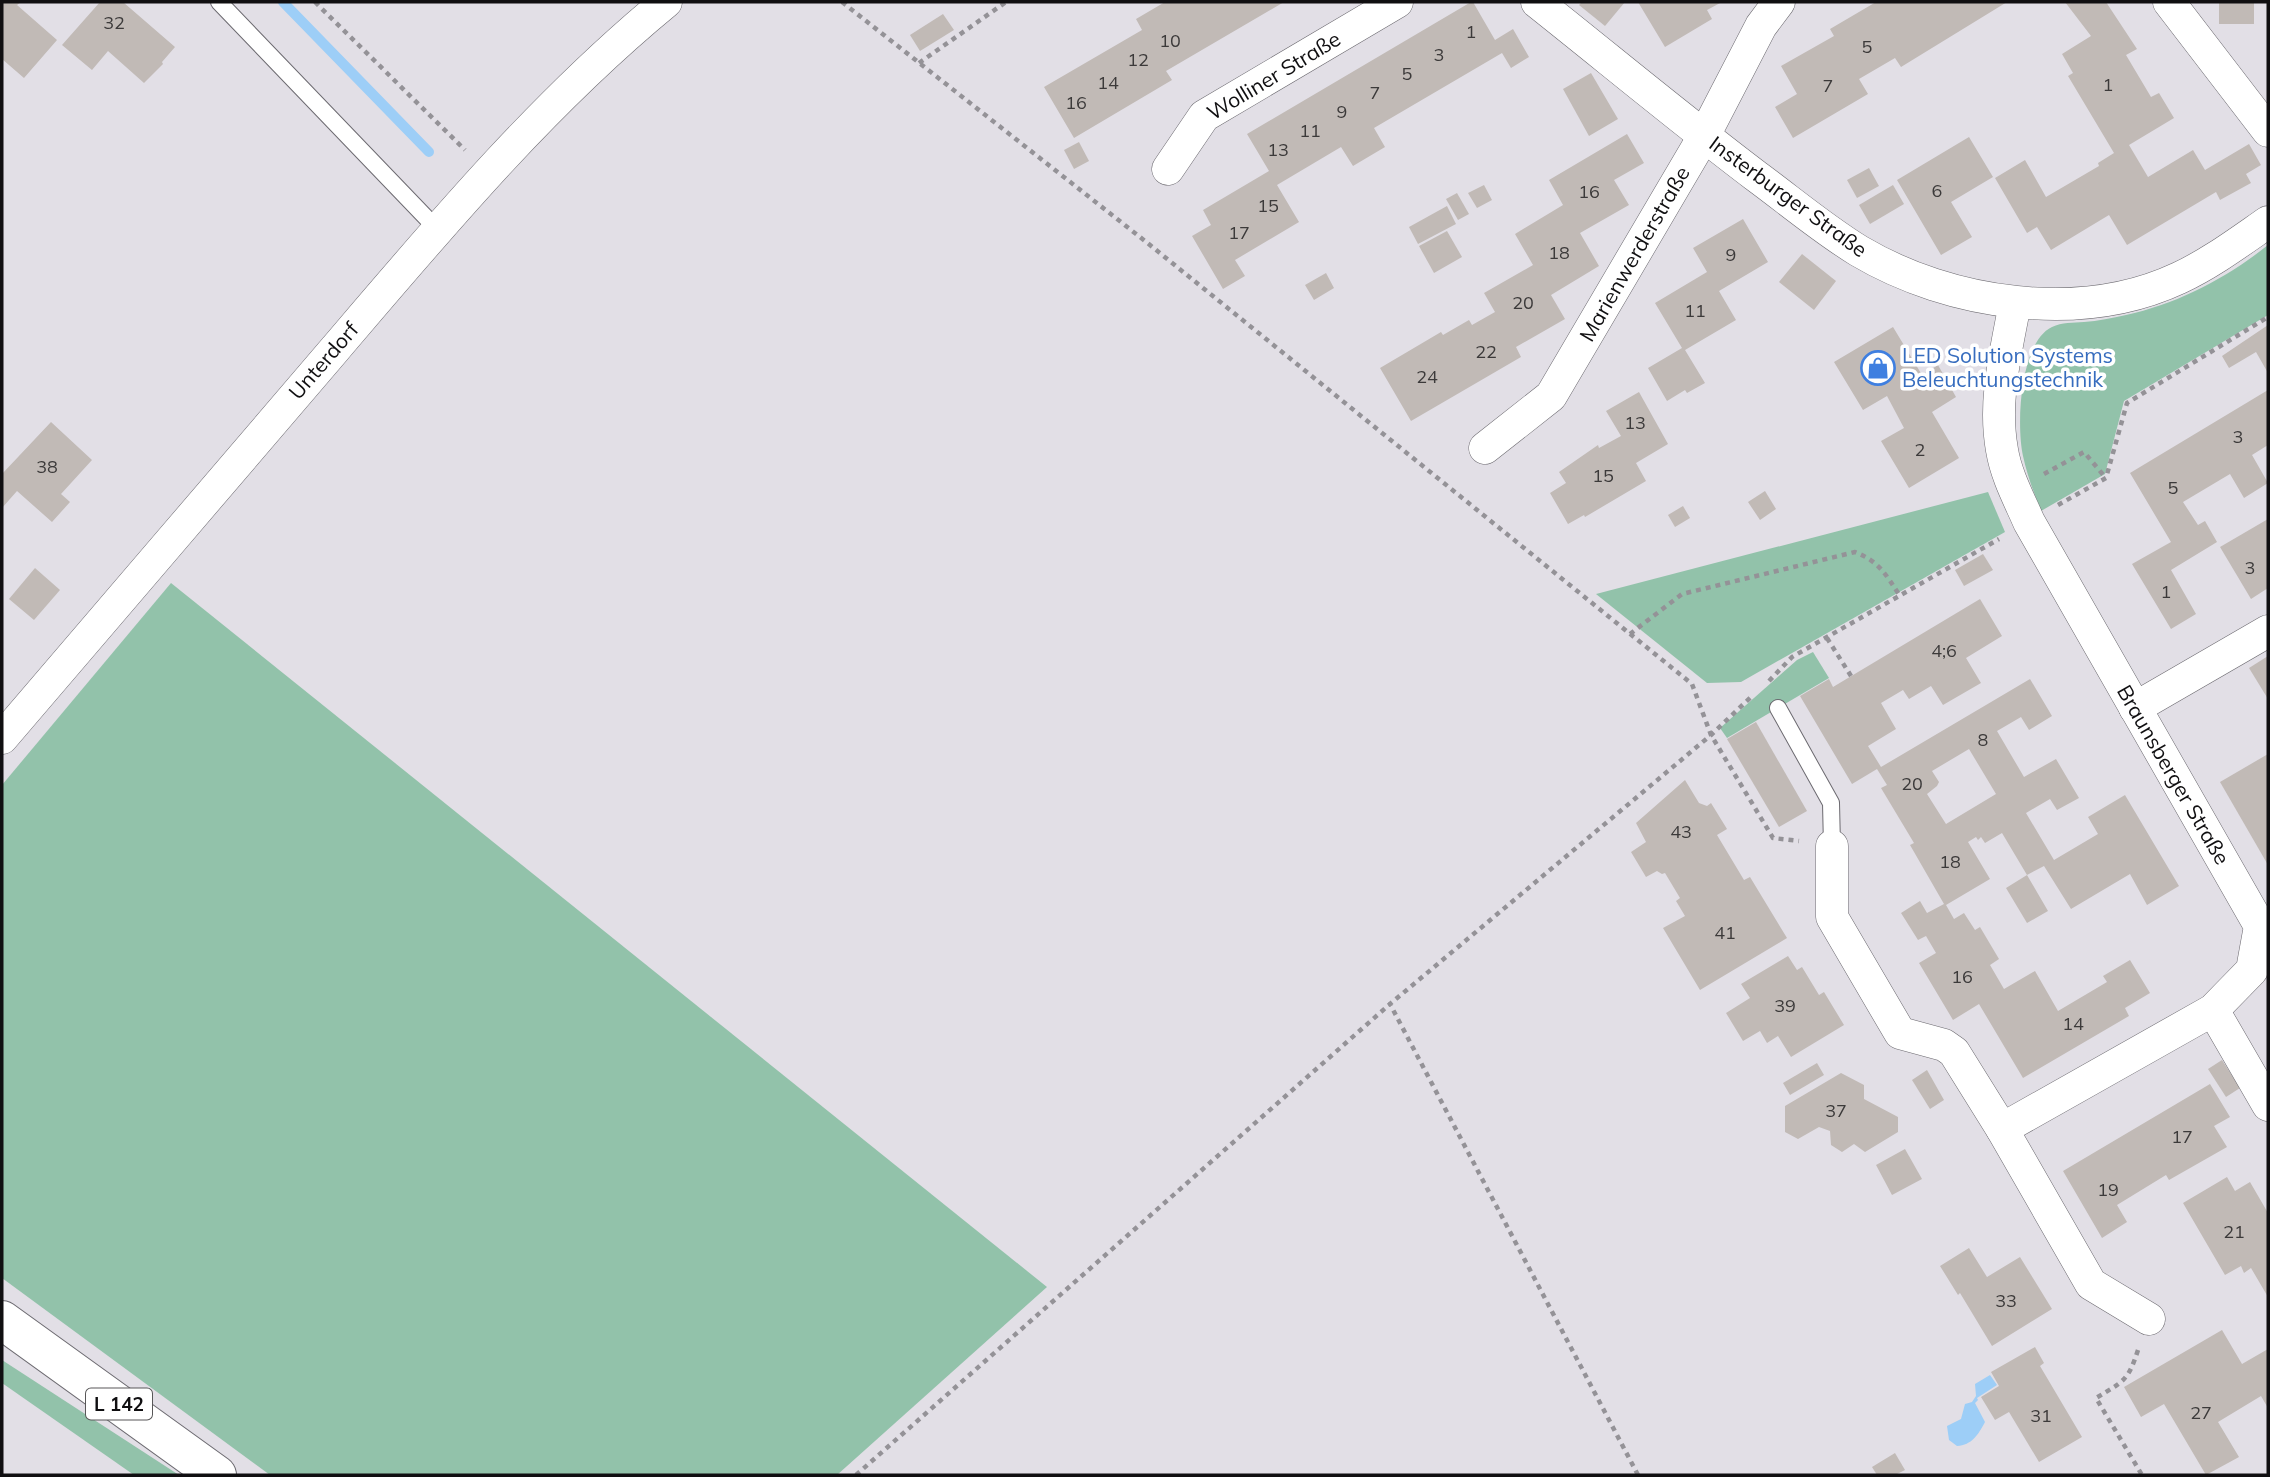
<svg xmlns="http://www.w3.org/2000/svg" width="2270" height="1477" viewBox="0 0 2270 1477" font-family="Mulish,sans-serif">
<rect width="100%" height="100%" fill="#e2dfe6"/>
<!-- green -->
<g fill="#92c2aa">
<path d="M2268,245V315L2124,401L2105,474L2041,511C2034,493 2027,475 2023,456C2016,424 2020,342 2052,327C2062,322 2073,323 2084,322C2098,321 2112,318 2126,315C2177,304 2227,278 2268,245Z"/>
<polygon points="1988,492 2005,532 1741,682 1707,683 1596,594"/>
<polygon points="171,583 1047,1287 837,1475 270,1475 2,1278 2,785"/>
<polygon points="1813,652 1829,678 1727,738 1720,728 1797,660"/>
<polygon points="2,1360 179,1475 134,1475 2,1383"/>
</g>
<!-- water -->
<path fill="#9dcef7" d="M1990,1375L1997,1385L1977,1398L1978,1400L1975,1403L1985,1422C1978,1435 1972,1445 1957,1446L1949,1440L1947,1426L1961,1419L1965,1404L1972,1402L1976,1396L1975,1384Z"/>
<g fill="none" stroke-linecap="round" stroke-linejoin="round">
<!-- stream -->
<polyline stroke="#9dcef7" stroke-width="10" points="283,2 429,152"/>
</g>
<!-- building -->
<g fill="#c1bab6" fill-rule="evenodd">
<polygon points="2,2 21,2 17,5 57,40 24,78 2,59"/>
<polygon points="100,2 123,2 175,47 162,62 163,64 144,83 108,51 92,70 62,45"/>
<polygon points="1165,2 1284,2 1166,71 1172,80 1074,138 1044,87 1142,30 1136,19"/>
<polygon points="1471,2 1473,2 1495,40 1513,29 1529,57 1511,68 1502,53 1374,128 1385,147 1353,166 1341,147 1277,185 1299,222 1235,260 1245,276 1223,289 1192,236 1211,225 1203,210 1269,171 1247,134"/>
<polygon points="1582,2 1625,2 1605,26 1579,5"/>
<polygon points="1638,2 1722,2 1707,10 1712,19 1665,47"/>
<polygon points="1876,2 2007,2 1901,67 1895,58 1859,79 1868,94 1793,138 1775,107 1797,94 1781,66 1834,36 1830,29"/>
<polygon points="2065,2 2106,2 2137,49 2126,55 2151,97 2159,93 2174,118 2129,145 2148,177 2193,150 2205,170 2249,144 2261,165 2246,174 2251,183 2220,200 2216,192 2127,245 2109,215 2051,250 2037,227 2027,233 1995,178 2025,160 2046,197 2099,166 2098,163 2114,153 2068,76 2073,73 2062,54 2091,36"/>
<rect x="2219" y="2" width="35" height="22"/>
<polygon points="943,14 954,30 920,51 910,35"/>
<polygon points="1591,73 1618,119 1589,136 1563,89"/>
<polygon points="1627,134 1644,163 1614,180 1629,205 1580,233 1599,266 1551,295 1565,319 1516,347 1521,357 1411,421 1380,368 1441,332 1443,335 1469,320 1472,325 1495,312 1484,293 1533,265 1515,234 1563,205 1549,180"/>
<polygon points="1969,137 1993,177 1951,202 1972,237 1941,255 1897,180"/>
<polygon points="1079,142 1089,161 1074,169 1064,150"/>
<polygon points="1869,168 1879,186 1857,198 1847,180"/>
<polygon points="1484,185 1492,200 1477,208 1468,193"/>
<polygon points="1893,185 1904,204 1870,224 1859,205"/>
<polygon points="1457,193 1469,214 1458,220 1446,199"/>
<polygon points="1447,206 1456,224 1418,244 1409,227"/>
<polygon points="1743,219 1768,262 1719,291 1736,320 1685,350 1705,383 1687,393 1685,390 1667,401 1648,368 1682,348 1655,303 1707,272 1693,248"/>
<polygon points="1447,231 1462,257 1434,273 1419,246"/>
<polygon points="1802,254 1836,281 1814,310 1779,282"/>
<polygon points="1326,273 1334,288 1314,300 1305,285"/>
<polygon points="2268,325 2268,373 2256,352 2229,368 2222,356"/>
<polygon points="1893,327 1922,375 1938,365 1956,397 1932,412 1959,458 1909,488 1881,441 1904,428 1887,396 1863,410 1834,362"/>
<polygon points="2268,390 2268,445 2252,455 2268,483 2244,498 2230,474 2183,502 2198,525 2205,521 2217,542 2171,570 2196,614 2171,629 2132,564 2171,542 2130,473"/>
<polygon points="1639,392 1668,444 1636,463 1646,481 1585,517 1584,515 1568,524 1550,493 1566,483 1559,472 1598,445 1599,448 1621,436 1606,411"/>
<polygon points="51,422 92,460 61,494 70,502 52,522 17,491 2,508 2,474"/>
<polygon points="1765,491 1776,509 1760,520 1748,502"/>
<polygon points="1683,506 1690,518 1675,527 1668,515"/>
<polygon points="2268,519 2268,588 2251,599 2220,547"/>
<polygon points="1983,554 1993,570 1964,586 1955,570"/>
<polygon points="35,568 60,590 34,620 9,599"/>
<path d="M1980,599L2002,636L1966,658L1981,683L1943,705L1931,686L1909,699L1903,690L1881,703L1896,729L1868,746L1881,767L2030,679L2052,716L2029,730L2021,717L1997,731L2024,777L2056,759L2079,798L2057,810L2050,799L2026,813L2054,860L2098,834L2088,817L2125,795L2179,886L2147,905L2130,874L2071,909L2044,866L2027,875L2048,911L2027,923L2006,888L2027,875L2002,833L1985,843L1981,837L1978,840L1976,837L1968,842L1990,879L1946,905L1954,919L1964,913L1975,930L1980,927L1999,959L1990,965L2004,989L2035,971L2058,1011L2107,982L2103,976L2130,960L2150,993L2125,1008L2129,1016L2023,1078L1979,1004L1953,1020L1919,963L1936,953L1926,936L1918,940L1901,913L1920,901L1927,913L1944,904L1910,845L1914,843L1881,788L1887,785L1877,769L1852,784L1800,696L1829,679L1833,687ZM1969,749L1996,794L1946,824L1927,794L1937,786L1939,782L1932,771Z"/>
<polygon points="2268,656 2268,699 2249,668"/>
<polygon points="1756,722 1807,811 1779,827 1727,739"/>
<polygon points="2268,754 2268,865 2220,782"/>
<polygon points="1685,780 1699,803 1707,806 1711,803 1727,829 1717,835 1744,880 1750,877 1787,938 1700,990 1663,928 1685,916 1676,901 1680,898 1665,873 1662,874 1657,871 1646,877 1631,852 1646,842 1636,823"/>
<polygon points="1788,956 1797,970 1802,967 1819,995 1824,992 1844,1025 1791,1057 1778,1036 1767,1043 1760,1031 1743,1041 1726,1013 1750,998 1741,984"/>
<polygon points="2222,1060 2240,1088 2226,1097 2208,1069"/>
<polygon points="1817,1063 1824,1075 1790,1095 1783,1083"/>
<polygon points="1927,1070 1944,1100 1930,1109 1912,1080"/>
<polygon points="1841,1073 1864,1085 1864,1099 1898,1117 1898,1132 1865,1152 1854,1144 1842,1152 1831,1145 1830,1131 1819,1127 1798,1139 1785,1132 1785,1106"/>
<polygon points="2210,1084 2230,1117 2214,1126 2227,1147 2169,1180 2166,1175 2117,1205 2127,1222 2102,1238 2063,1171"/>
<polygon points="1905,1149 1922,1179 1892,1195 1876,1165"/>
<polygon points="2227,1177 2235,1191 2250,1182 2268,1213 2268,1297 2251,1268 2244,1273 2241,1266 2225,1275 2183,1203"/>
<polygon points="1969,1248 1987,1277 2020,1257 2052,1309 1992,1346 1960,1293 1958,1295 1940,1266"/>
<polygon points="2222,1330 2242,1364 2268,1349 2268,1408 2261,1396 2218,1422 2239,1457 2206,1475 2164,1404 2141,1417 2124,1387"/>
<polygon points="2035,1347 2044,1363 2040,1366 2082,1437 2039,1462 2009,1412 1995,1420 1981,1397 1999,1386 1991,1372"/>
<polygon points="1895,1453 1905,1470 1895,1475 1877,1475 1872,1467"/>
</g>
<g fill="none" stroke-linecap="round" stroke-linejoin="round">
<!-- lane casing -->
<g stroke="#6c6a70" stroke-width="18">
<g id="lane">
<polyline points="219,2 437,229"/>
<polyline points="1778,708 1831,803 1832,846"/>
</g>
</g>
<!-- street casing -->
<g stroke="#6c6a70" stroke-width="33">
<g id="street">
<path d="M1537,2C1610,60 1682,120 1756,176C1790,201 1823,229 1859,251C1950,305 2081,324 2179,278C2211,263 2239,242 2268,222"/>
<polyline points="2169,2 2268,131"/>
<polyline points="1168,169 1204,116 1397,2"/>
<polyline points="1485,448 1551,396 1704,136 1761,26 1779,2"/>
<polyline points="2135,708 2268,631"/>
<path d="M2,738C113,608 224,479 335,349C439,227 542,104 666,2"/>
<polyline points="1832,846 1832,917 1900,1033 1944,1045 1954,1052 2002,1129 2091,1284 2149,1319"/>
<polyline points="2213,1010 2268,1105"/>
<path d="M2002,1129L2213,1010L2252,970L2260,926L2029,522C2019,499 2006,475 2002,450C1993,401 2006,352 2015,303"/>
</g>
</g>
<!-- primary casing -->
<g stroke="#6c6a70" stroke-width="40">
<polyline id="primary" points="2,1320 217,1475"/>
</g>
<!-- path -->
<g stroke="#949297" stroke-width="4.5" stroke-dasharray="5 5" stroke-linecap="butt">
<polyline points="315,2 465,150"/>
<polyline points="842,2 1145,241 1692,684 1711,735 1773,838 1799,841"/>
<polyline points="919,63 1006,2"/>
<polyline points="2044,474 2084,452 2105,477"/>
<polyline points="2058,505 2106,478 2127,403 2268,317"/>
<path d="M1630,634L1682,594L1855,552C1880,562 1886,575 1900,596"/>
<polyline points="1827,638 1851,676"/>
<polyline points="1769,681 1792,657 1999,539"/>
<path d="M2138,1350C2128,1381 2124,1381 2096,1398L2142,1475"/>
<polyline points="856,1475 1390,1004"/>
<polyline points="1638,1475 1390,1004 1711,735 1752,696"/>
</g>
<!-- lane -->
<use href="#lane" stroke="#fff" stroke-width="16"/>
<!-- street -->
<use href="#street" stroke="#fff" stroke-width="32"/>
<!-- primary -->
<use href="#primary" stroke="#fff" stroke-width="38"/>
</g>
<!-- icons -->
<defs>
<g id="shop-ring" transform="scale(1.75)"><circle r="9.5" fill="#fff" stroke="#3f7fe0" stroke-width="1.5"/><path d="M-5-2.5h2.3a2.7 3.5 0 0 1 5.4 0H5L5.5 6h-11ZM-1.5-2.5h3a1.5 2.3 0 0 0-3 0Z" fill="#3f7fe0"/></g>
</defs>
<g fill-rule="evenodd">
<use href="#shop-ring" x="1878" y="368"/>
</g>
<g text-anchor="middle" stroke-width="7" stroke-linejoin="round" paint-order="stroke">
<!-- number labels -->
<g font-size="18" fill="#3c3a3a">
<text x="114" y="29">32</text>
<text x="1471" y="38">1</text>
<text x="1170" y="47">10</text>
<text x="1867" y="53">5</text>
<text x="1439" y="61">3</text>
<text x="1138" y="66">12</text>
<text x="1407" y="80">5</text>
<text x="1108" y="89">14</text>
<text x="2108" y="91">1</text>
<text x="1828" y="92">7</text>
<text x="1375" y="99">7</text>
<text x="1076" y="109">16</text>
<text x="1342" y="118">9</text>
<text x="1310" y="137">11</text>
<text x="1278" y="156">13</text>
<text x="1937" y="197">6</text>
<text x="1589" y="198">16</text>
<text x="1268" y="212">15</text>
<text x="1239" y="239">17</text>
<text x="1559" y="259">18</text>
<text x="1731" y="261">9</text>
<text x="1523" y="309">20</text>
<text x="1695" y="317">11</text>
<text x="1486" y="358">22</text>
<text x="1427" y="383">24</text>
<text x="1635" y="429">13</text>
<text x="2238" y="443">3</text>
<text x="1920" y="456">2</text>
<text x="47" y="473">38</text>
<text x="1603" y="482">15</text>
<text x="2173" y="494">5</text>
<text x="2250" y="574">3</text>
<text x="2166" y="598">1</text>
<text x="1944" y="657">4;6</text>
<text x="1983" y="746">8</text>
<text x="1912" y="790">20</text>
<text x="1681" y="838">43</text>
<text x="1950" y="868">18</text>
<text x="1725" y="939">41</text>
<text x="1962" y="983">16</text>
<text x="1785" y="1012">39</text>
<text x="2073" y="1030">14</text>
<text x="1836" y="1117">37</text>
<text x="2182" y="1143">17</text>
<text x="2108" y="1196">19</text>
<text x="2234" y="1238">21</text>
<text x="2006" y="1307">33</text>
<text x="2201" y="1419">27</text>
<text x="2041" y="1422">31</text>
</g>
<!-- shield labels -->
<rect fill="#fff" stroke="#585758" stroke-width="2" x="86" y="1388.5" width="66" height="31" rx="5"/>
<g font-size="19" font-weight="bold" fill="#100f11">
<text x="119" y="1411">L 142</text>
</g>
<!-- street labels -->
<g font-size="21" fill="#100f11" stroke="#fff">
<text transform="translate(1274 76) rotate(-31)" y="7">Wolliner Straße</text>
<text transform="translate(1788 197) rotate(36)" y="7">Insterburger Straße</text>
<text transform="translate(1635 254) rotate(-60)" y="7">Marienwerderstraße</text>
<text transform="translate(324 361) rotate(-49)" y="7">Unterdorf</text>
<text transform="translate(2173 775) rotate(60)" y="7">Braunsberger Straße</text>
</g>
<!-- shop labels -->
<g font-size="21" fill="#366cbe" stroke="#fff" text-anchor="start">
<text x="1902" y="363">LED Solution Systems<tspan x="1902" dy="24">Beleuchtungstechnik</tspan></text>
</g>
</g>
<!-- border -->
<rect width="2270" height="1477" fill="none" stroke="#100f11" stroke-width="7"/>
</svg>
